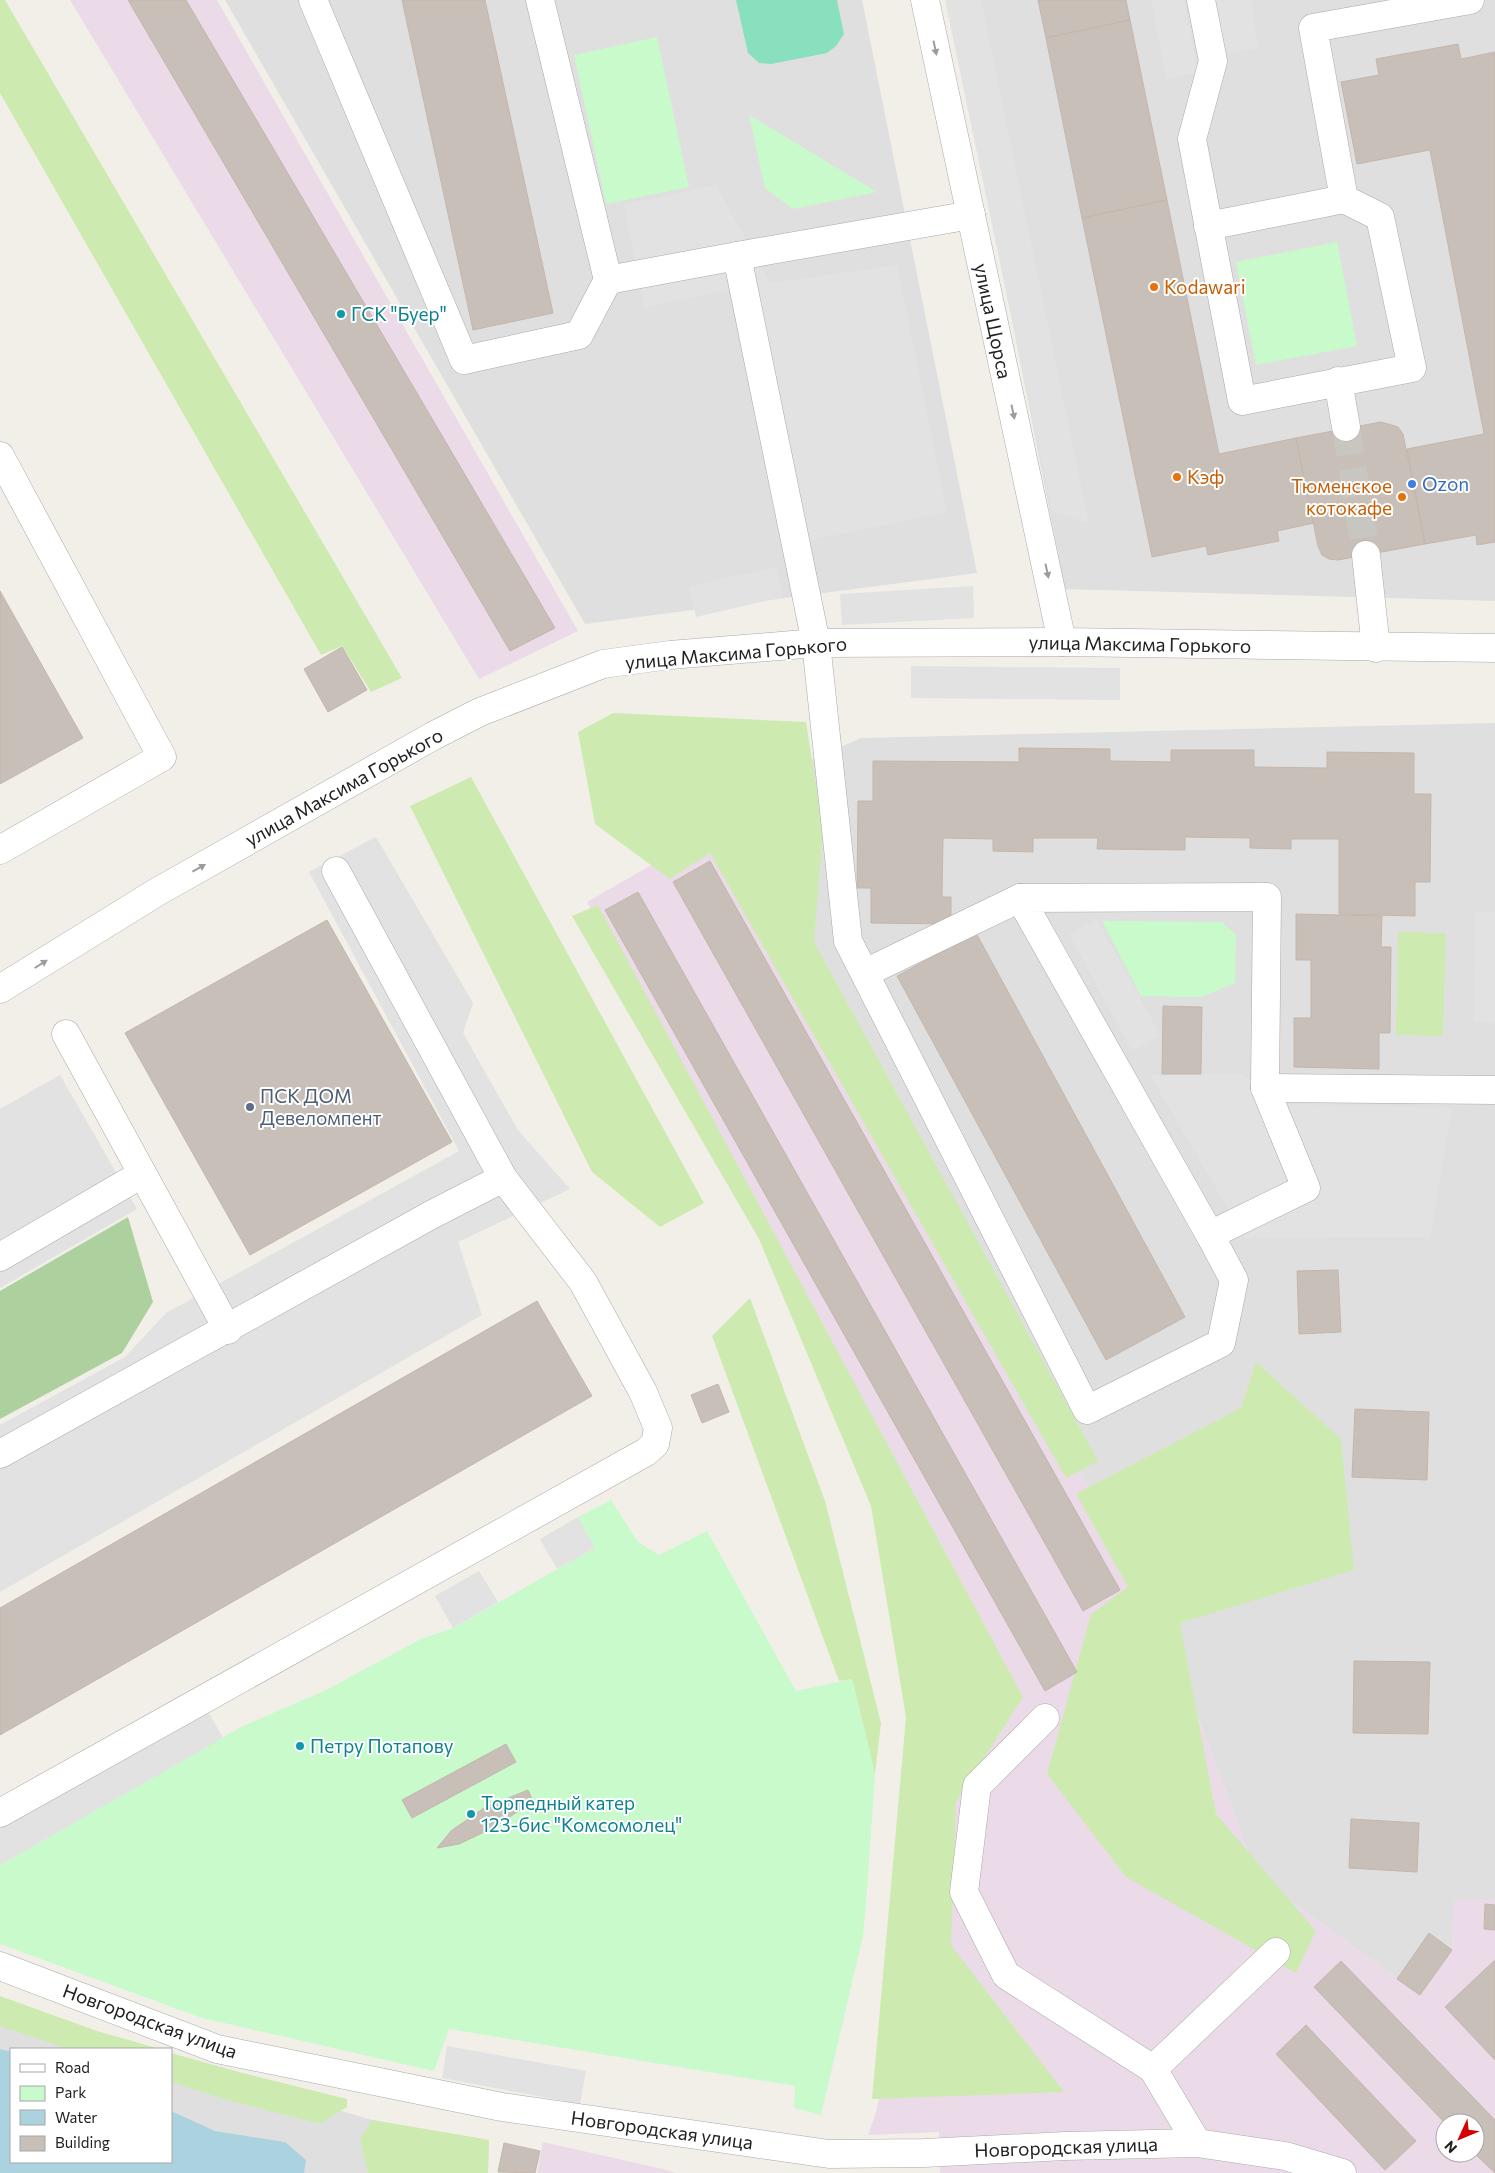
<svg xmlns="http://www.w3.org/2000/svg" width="1495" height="2173" viewBox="0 0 1495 2173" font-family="Commissioner,sans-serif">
<rect width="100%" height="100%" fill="#f2efe9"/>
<!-- residential -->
<g fill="#e0dfdf">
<polygon points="225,0 862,0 977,573 585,624"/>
<polygon points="949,0 1495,0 1495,601 1065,589"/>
<polygon points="1495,723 1495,1899 1455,1899 1452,1950 1420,1995 1257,1877 1171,1644 733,818 770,778 861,738"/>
<polygon points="0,2007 131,2049 11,2049 11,2162 171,2162 171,2061 372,2120 489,2140 488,2173 0,2173"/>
</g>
<!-- industrial -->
<g fill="#ebdbe8" fill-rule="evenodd">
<polygon points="70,0 217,0 578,631 479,679"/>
<path d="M733,818L1171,1644L1257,1877L1420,1995L1452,1950L1454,1899H1495V2173H940L939,2132L868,2135L876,2112L914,1953L946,1553L587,902ZM1445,2123H1475V2153H1445Z"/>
<polygon points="543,2142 663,2169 676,2173 537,2173"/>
</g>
<!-- grass -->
<g fill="#cdebb0">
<polygon points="0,0 5,0 402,678 371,692 342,646 321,655 0,93"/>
<polygon points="613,713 806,722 823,830 814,942 1098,1461 1066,1478 710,853 670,879 595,824 578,732"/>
<polygon points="471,777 704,1203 660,1227 592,1172 410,806"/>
<polygon points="598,905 1023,1697 956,1802 951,1945 1064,2092 872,2099 906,1717 871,1506 759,1239 572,916"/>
<polygon points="1398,932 1446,933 1443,1036 1396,1035"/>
<polygon points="750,1298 825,1501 881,1723 875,1774 852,1679 839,1681 712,1336"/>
<polygon points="1256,1362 1341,1439 1354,1570 1180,1623 1216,1814 1316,1931 1296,1973 1126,1877 1047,1774 1091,1614 1128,1587 1076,1494 1241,1408"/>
<polygon points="0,1996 97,2031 160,2049 68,2049 0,2026"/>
<polygon points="171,2053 239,2072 347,2099 347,2107 320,2124 227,2100 171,2082"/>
<polygon points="372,2120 489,2140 488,2173 368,2173 360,2139"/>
</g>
<!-- forest -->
<polygon fill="#add19e" points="128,1217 153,1302 122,1353 0,1419 0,1291"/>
<!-- park -->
<g fill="#c8facc">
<polygon points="657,37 689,187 606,204 574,55"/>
<polygon points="749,115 877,192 793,209 765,188"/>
<polygon points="1337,242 1357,346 1256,365 1236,262"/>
<polygon points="1102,921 1222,922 1236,935 1235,983 1201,997 1141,996"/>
<polygon points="611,1500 638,1542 659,1555 707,1531 796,1691 852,1679 875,1774 866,1904 863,1936 821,2115 794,2108 795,2086 449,2029 434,2071 202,2018 0,1944 0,1865 241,1727 324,1691 421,1639 453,1628 595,1548 578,1517"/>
</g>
<!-- pitch -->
<polygon fill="#88e0be" points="736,0 837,0 844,34 836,46 827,53 771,64 759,63 748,53"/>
<!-- parking -->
<g fill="#e2e2e2">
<polygon points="945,0 981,0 1089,524 1052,511"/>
<polygon points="1151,0 1184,0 1198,73 1166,79"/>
<polygon points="1215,0 1251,0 1258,48 1224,54"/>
<polygon points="716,185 770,283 897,265 947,512 788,545 736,289 644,307 624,205"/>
<polygon points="776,567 783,597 696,617 689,586"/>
<polygon points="973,586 974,618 842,625 840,594"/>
<polygon points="911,666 1120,668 1120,700 911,698"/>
<polygon points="376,837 473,1003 463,1033 518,1130 570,1189 458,1242 482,1315 0,1592 0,1425 125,1357 166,1313 459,1151 309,872"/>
<polygon points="1475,911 1495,912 1495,1023 1474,1022"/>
<polygon points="1097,919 1161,1036 1132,1051 1069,934"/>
<polygon points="1241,1074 1285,1104 1452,1108 1430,1237 1245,1238 1150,1075"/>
<polygon points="60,1075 137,1209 0,1288 0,1109"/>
<polygon points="578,1517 595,1548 557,1569 540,1539"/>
<polygon points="479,1571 498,1602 453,1628 435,1596"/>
<polygon points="207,1710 223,1738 0,1865 0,1828"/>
<polygon points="447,2046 586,2071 580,2104 442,2078"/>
</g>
<!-- water -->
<polygon fill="#aad3df" points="0,2049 11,2052 11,2162 171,2162 171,2111 215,2131 285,2142 306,2160 304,2173 0,2173"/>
<!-- building -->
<g fill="#c7bfb8" stroke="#c4b6ab">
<polygon points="128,0 186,0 555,628 510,651"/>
<polygon points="402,0 485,0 553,313 473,330"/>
<polygon points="1038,0 1126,0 1130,20 1046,38"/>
<polygon points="1130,20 1167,200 1082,218 1046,38"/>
<polygon points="1458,44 1461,59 1495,52 1495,542 1477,545 1476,535 1425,544 1407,449 1484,434 1430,150 1357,164 1341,82 1379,75 1376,59"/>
<polygon points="1167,200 1219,454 1296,438 1314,523 1277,531 1279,541 1208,555 1206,546 1152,557 1082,218"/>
<polygon points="1381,422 1398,427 1403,434 1425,544 1338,560 1329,559 1322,555 1318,546 1296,438"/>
<polygon points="0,591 83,738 0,784"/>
<polygon points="342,647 367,690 328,712 304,669"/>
<polygon points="1019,748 1110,749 1110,761 1171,762 1171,750 1254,750 1254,767 1327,768 1327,752 1414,753 1414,794 1431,794 1430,882 1415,882 1415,916 1339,914 1339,839 1291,839 1291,849 1250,848 1250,838 1185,837 1185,850 1097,849 1098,838 1033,838 1033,852 993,851 993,839 943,838 942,897 951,897 951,924 871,923 871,888 857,888 858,801 873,801 873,761 1019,762"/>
<polygon points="710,861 1120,1590 1083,1611 673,882"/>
<polygon points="638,892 1077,1672 1045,1691 605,910"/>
<polygon points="1296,914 1382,916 1381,947 1391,947 1390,1033 1379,1033 1379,1069 1294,1067 1294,1018 1311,1018 1311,960 1296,960"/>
<polygon points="327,920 452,1142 250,1255 125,1033"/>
<polygon points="976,933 1185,1317 1106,1360 897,976"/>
<polygon points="1163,1006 1202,1007 1201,1074 1162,1074"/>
<polygon points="1338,1270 1341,1332 1299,1334 1297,1271"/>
<polygon points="537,1301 592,1396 0,1735 0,1608"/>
<polygon points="718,1384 729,1412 702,1423 691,1395"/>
<polygon points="1355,1409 1429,1412 1427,1480 1352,1477"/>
<polygon points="1354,1661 1430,1662 1428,1734 1353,1733"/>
<polygon points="506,1744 516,1762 412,1818 402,1800"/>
<polygon points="528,1790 533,1801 495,1827 459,1844 437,1848 451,1831 484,1808"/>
<polygon points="1351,1819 1419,1823 1417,1872 1349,1868"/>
<polygon points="1485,1904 1495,1905 1495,1930 1484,1929"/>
<polygon points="1429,1933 1452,1950 1420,1995 1397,1979"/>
<polygon points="1495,1960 1495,2060 1445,2007"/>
<polygon points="1341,1961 1495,2120 1495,2173 1474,2153 1475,2123 1445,2123 1314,1987"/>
<polygon points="1306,2025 1416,2141 1385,2170 1276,2054"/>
<polygon points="504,2143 540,2151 535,2173 498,2172"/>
</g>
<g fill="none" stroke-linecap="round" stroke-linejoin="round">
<!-- minor-tunnel -->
<polyline stroke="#c8c6c1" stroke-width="28" stroke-dasharray="28 14" stroke-linecap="butt" points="1346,427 1366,555"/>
<!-- minor casing -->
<g stroke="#a9a9a9" stroke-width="29">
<g id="minor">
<polyline points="313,0 464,360 579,335 608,280"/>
<polyline points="540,0 608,280 737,256 816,643 848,941 1087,1410 1221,1343 1234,1280 1210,1235"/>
<polyline points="925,0 1062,642"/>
<polyline points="1201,0 1213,61 1192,139 1242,401 1412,368 1380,217 1344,199 1313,28 1470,0"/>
<polyline points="1208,226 1344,199"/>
<polyline points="737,256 971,215"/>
<polyline points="1338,381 1346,427"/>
<polyline points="0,456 162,757 0,850"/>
<polyline points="1366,555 1376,648"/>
<polyline points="336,871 503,1178"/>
<polygon points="1267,897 1265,1088 1306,1188 1210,1235 1020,898"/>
<polyline points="865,973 1020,898"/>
<polyline points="0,989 157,892 433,736 480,712 603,664 670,655 816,643 1062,642 1495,648"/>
<polyline points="66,1034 228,1330"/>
<polyline points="1265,1088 1495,1090"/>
<polyline points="0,1257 142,1174"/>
<polyline points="0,1454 431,1215 503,1178 583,1282 643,1392 658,1428 655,1444 646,1452 0,1813"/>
<polyline points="1045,1718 977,1786 964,1892 1006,1975 1153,2069 1197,2143"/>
<polyline points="0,1966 217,2049 502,2107 829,2154 924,2153 1065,2146 1197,2143 1285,2156 1342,2173"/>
<polyline points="1153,2069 1276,1952"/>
</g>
</g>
<!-- minor -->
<use href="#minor" stroke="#fff" stroke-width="28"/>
</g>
<!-- one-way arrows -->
<defs><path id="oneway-solid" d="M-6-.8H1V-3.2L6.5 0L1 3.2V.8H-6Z" transform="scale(1.25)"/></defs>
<g fill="#9c9c9c">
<use href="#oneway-solid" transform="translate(935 48) rotate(78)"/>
<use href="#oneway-solid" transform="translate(1013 412) rotate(78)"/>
<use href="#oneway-solid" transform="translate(1047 571) rotate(78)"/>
<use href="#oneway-solid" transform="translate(199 868) rotate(-29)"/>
<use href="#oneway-solid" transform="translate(41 964) rotate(-32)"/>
</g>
<!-- markers -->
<g fill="#e8710a" stroke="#fff" stroke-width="2">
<circle cx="1154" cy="287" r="5"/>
<circle cx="1177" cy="477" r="5"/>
<circle cx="1402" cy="497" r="5"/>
</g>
<g fill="#0f9aa8" stroke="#fff" stroke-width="2">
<circle cx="341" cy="314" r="5"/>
<circle cx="300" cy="1746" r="5"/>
<circle cx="471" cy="1814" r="5"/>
</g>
<circle fill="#3f7fe0" stroke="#fff" stroke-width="2" cx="1412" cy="484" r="5"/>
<circle fill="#5c6f8a" stroke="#fff" stroke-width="2" cx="250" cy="1107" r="5"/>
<g text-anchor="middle" stroke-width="4" stroke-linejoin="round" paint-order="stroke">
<!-- food labels -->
<g font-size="19" fill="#c56008" stroke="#fff" text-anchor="start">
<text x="1164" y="294">Kodawari</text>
<text x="1187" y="484">Кэф</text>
<text x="1392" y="493" text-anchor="end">Тюменское<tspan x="1392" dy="22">котокафе</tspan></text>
</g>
<!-- culture labels -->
<g font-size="19" fill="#0d838f" stroke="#fff" text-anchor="start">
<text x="351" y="321">ГСК "Буер"</text>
<text x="310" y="1753">Петру Потапову</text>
<text x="481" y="1810">Торпедный катер<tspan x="481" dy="22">123-бис "Комсомолец"</tspan></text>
</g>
<!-- street labels -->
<g font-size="19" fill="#222" stroke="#fff">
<text transform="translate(993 321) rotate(78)" y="7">улица Щорса</text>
<text transform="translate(1140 644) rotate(1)" y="7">улица Максима Горького</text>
<text transform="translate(736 653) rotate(-5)" y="7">улица Максима Горького</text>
<text transform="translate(344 787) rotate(-29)" y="7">улица Максима Горького</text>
<text transform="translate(150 2021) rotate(20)" y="7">Новгородская улица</text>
<text transform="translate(662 2130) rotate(8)" y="7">Новгородская улица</text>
<text transform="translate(1066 2147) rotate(-2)" y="7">Новгородская улица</text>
</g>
<!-- shop labels -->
<g font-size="19" fill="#366cbe" stroke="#fff" text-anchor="start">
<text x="1422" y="491">Ozon</text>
</g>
<!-- service labels -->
<g font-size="19" fill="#4e5e75" stroke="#fff" text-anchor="start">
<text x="260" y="1103">ПСК ДОМ<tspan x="260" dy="22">Девеломпент</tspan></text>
</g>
</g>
<!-- legend -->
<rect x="10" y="2048" width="162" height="115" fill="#ffffff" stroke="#a7a7a7"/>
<rect x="20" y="2064" width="25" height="8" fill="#ffffff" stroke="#a7a7a7"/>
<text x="55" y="2073" font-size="15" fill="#222222">Road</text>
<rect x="20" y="2086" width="25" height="15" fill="#c8facc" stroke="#a7a7a7"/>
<text x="55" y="2098" font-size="15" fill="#222222">Park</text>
<rect x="20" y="2110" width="25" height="15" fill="#aad3df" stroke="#a7a7a7"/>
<text x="55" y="2123" font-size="15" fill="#222222">Water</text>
<rect x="20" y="2136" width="25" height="15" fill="#c7bfb8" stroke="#a7a7a7"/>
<text x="55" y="2148" font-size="15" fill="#222222">Building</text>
<!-- north arrow -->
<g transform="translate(1460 2138) rotate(226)"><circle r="24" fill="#ffffff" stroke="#a7a7a7"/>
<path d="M0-4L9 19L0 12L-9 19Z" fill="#d40000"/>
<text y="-8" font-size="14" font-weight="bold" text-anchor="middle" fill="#222222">N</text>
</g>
</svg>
